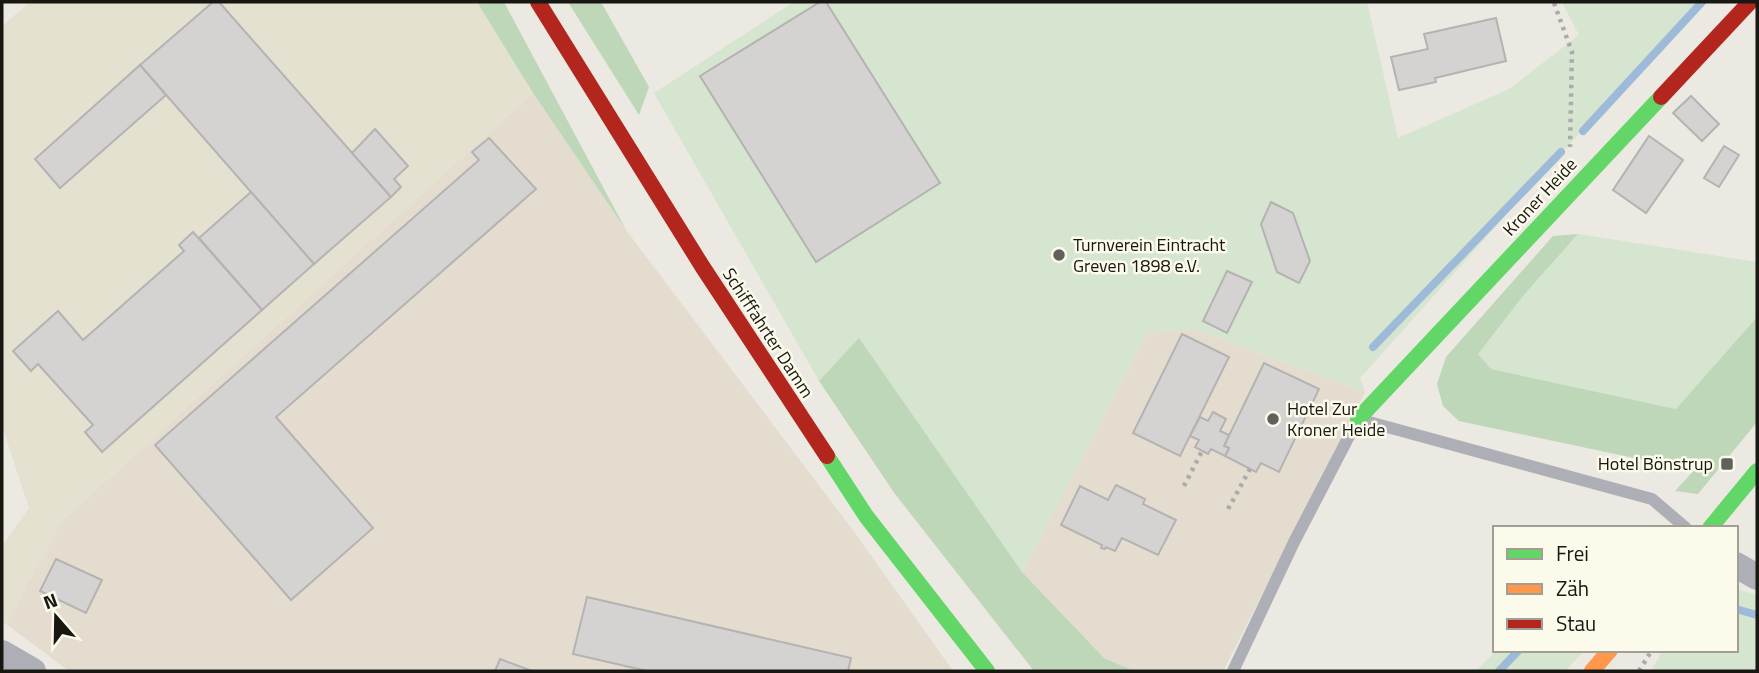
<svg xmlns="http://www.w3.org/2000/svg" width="1759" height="673" viewBox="0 0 1759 673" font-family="'Titillium Web',sans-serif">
<rect width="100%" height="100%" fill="#ebe9e1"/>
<!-- commercial -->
<g fill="#e4dcce">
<polygon points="533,93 626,230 855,533 953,671 69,671 6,624 62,521"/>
<polygon points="1194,329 1365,392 1223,671 1134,671 1104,658 1022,572 1147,333"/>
</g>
<!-- built -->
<polygon fill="#e4e1d1" points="30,2 477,2 533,93 62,521 6,624 2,622 2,546 29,508 2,426 2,26"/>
<!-- green -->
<g fill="#d6e5d0">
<polygon points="794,2 1367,2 1398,138 1509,89 1579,35 1562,2 1697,2 1360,378 1365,392 1194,329 1147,333 1022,572 859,339 819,381 654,93"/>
<polygon points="1578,234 1757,262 1757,317 1676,409 1491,369 1477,354 1523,296"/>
<polygon points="1736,589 1757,595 1757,671 1651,671 1663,650 1736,650"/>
<polygon points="1497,650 1585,650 1565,671 1476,671"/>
</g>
<!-- forest -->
<g fill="#bed7b8">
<polygon points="477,2 504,2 626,230 533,93"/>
<polygon points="568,2 601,2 649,87 639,115"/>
<polygon points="1578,234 1523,296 1478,354 1491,369 1676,409 1757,317 1757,422 1698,494 1675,491 1698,466 1658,463 1459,421 1443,406 1437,384 1446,357 1553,236"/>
<polygon points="859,338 1022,572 1104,658 1134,671 1034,671 895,494 819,381"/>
</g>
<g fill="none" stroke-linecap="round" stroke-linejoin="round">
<!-- stream -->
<g stroke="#9dbad9" stroke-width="8">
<polyline points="1583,131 1702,2"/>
<polyline points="1373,347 1561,152"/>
<polyline points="1736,609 1757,615"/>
<polyline points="1499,671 1519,650"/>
</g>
</g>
<!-- building -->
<g fill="#d4d3d2" stroke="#b5b3b2" stroke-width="2">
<polygon points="213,2 219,2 391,197 314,264 140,65"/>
<polygon points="820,2 826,2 940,183 816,262 700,76"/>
<polygon points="1496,18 1506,61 1435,78 1436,82 1399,90 1391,57 1428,49 1424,34"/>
<polygon points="140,65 166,95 60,188 35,159"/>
<polygon points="1691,96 1719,124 1702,141 1673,113"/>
<polygon points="375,129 408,166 394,179 401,187 391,197 352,153"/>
<polygon points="1649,136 1683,160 1646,213 1613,190"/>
<polygon points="489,138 536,189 276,417 373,528 291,600 155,445 479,160 472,152"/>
<polygon points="1724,146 1739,155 1719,187 1704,178"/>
<polygon points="251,192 314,264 262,310 199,238"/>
<polygon points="1271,202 1293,213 1310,261 1299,283 1277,272 1261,224"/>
<polygon points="193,232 262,310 102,452 85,432 93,425 38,364 31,371 13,351 58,311 83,340 184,251 179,245"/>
<polygon points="1227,271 1252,282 1227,333 1203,321"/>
<polygon points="1182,334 1229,357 1180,456 1133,433"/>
<polygon points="1264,363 1319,389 1279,472 1261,463 1256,472 1225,456 1229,448 1224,446"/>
<polygon points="1213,412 1226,419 1220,431 1229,435 1224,446 1229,448 1225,456 1211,449 1208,454 1195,447 1199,440 1190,436 1200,417 1208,421"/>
<polygon points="1116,485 1145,499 1143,504 1176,520 1158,555 1122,538 1115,551 1106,547 1105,549 1101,548 1102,545 1061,525 1080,486 1108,500"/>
<polygon points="56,559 102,580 86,613 40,591"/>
<polygon points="587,597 851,658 848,671 647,671 573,654"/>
<polygon points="500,659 532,671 495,671"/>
</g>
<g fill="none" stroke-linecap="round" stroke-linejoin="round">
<!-- path -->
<g stroke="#aaabab" stroke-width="4.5" stroke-dasharray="3.5 5" stroke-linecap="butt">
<polyline points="1554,3 1572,52 1570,147"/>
<polyline points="1184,486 1202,451"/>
<polyline points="1228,509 1250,469"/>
<polyline points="1639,671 1652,650"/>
</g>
<!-- lane -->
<polyline stroke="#aeafb6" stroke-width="12" points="1233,671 1294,542 1358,419 1652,499 1686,528"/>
<!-- street -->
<g stroke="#aeafb6" stroke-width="26">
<polyline points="1736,565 1757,577"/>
<polyline points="2,653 33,671"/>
</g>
<!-- fast -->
<g stroke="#63d668" stroke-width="16">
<polyline points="1358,419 1661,97"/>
<polyline points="827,456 866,516 987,671"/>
<polyline points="1710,528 1757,471"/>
</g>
<!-- slow -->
<polyline stroke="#ff974d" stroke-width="16" points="1592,671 1610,650"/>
<!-- jam -->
<g stroke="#b3261e" stroke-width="16">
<polyline points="538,2 702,266 827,456"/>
<polyline points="1661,97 1750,2"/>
</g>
</g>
<!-- markers -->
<g fill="#62605a" stroke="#fcfaeb" stroke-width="2.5">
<circle cx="1059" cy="255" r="7"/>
<circle cx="1273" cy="419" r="7"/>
<rect x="1720" y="457" width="14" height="14" rx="3.5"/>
</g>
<g text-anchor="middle" stroke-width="5" stroke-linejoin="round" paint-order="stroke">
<!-- street labels -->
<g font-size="18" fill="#181712" stroke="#fcfaeb">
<text transform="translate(1540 197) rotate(-47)" y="6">Kroner Heide</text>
<text transform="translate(768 333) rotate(57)" y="6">Schifffahrter Damm</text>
</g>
<!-- poi labels -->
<g font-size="18" fill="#181712" stroke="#fcfaeb" text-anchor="start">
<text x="1073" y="251">Turnverein Eintracht<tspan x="1073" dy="21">Greven 1898 e.V.</tspan></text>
<text x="1287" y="415">Hotel Zur<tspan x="1287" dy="21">Kroner Heide</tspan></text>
<text x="1713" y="470" text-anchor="end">Hotel Bönstrup</text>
</g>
</g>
<!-- border -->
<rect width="1759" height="673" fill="none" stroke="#181712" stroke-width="7"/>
<!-- legend -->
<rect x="1493" y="526" width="245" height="126" fill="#fcfaeb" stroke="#a19f94" stroke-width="2"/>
<rect x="1507" y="549" width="35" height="10" fill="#63d668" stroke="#a19f94" stroke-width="2"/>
<text x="1556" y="561" font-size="21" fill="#181712">Frei</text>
<rect x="1507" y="584" width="35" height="10" fill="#ff974d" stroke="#a19f94" stroke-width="2"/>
<text x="1556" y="596" font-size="21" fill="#181712">Zäh</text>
<rect x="1507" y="619" width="35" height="10" fill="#b3261e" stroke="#a19f94" stroke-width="2"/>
<text x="1556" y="631" font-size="21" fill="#181712">Stau</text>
<!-- north arrow -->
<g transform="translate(56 617) rotate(340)" stroke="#fcfaeb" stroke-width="5" paint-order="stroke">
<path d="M0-5L12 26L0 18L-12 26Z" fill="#181712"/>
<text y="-10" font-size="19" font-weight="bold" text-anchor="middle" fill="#181712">N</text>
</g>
</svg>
